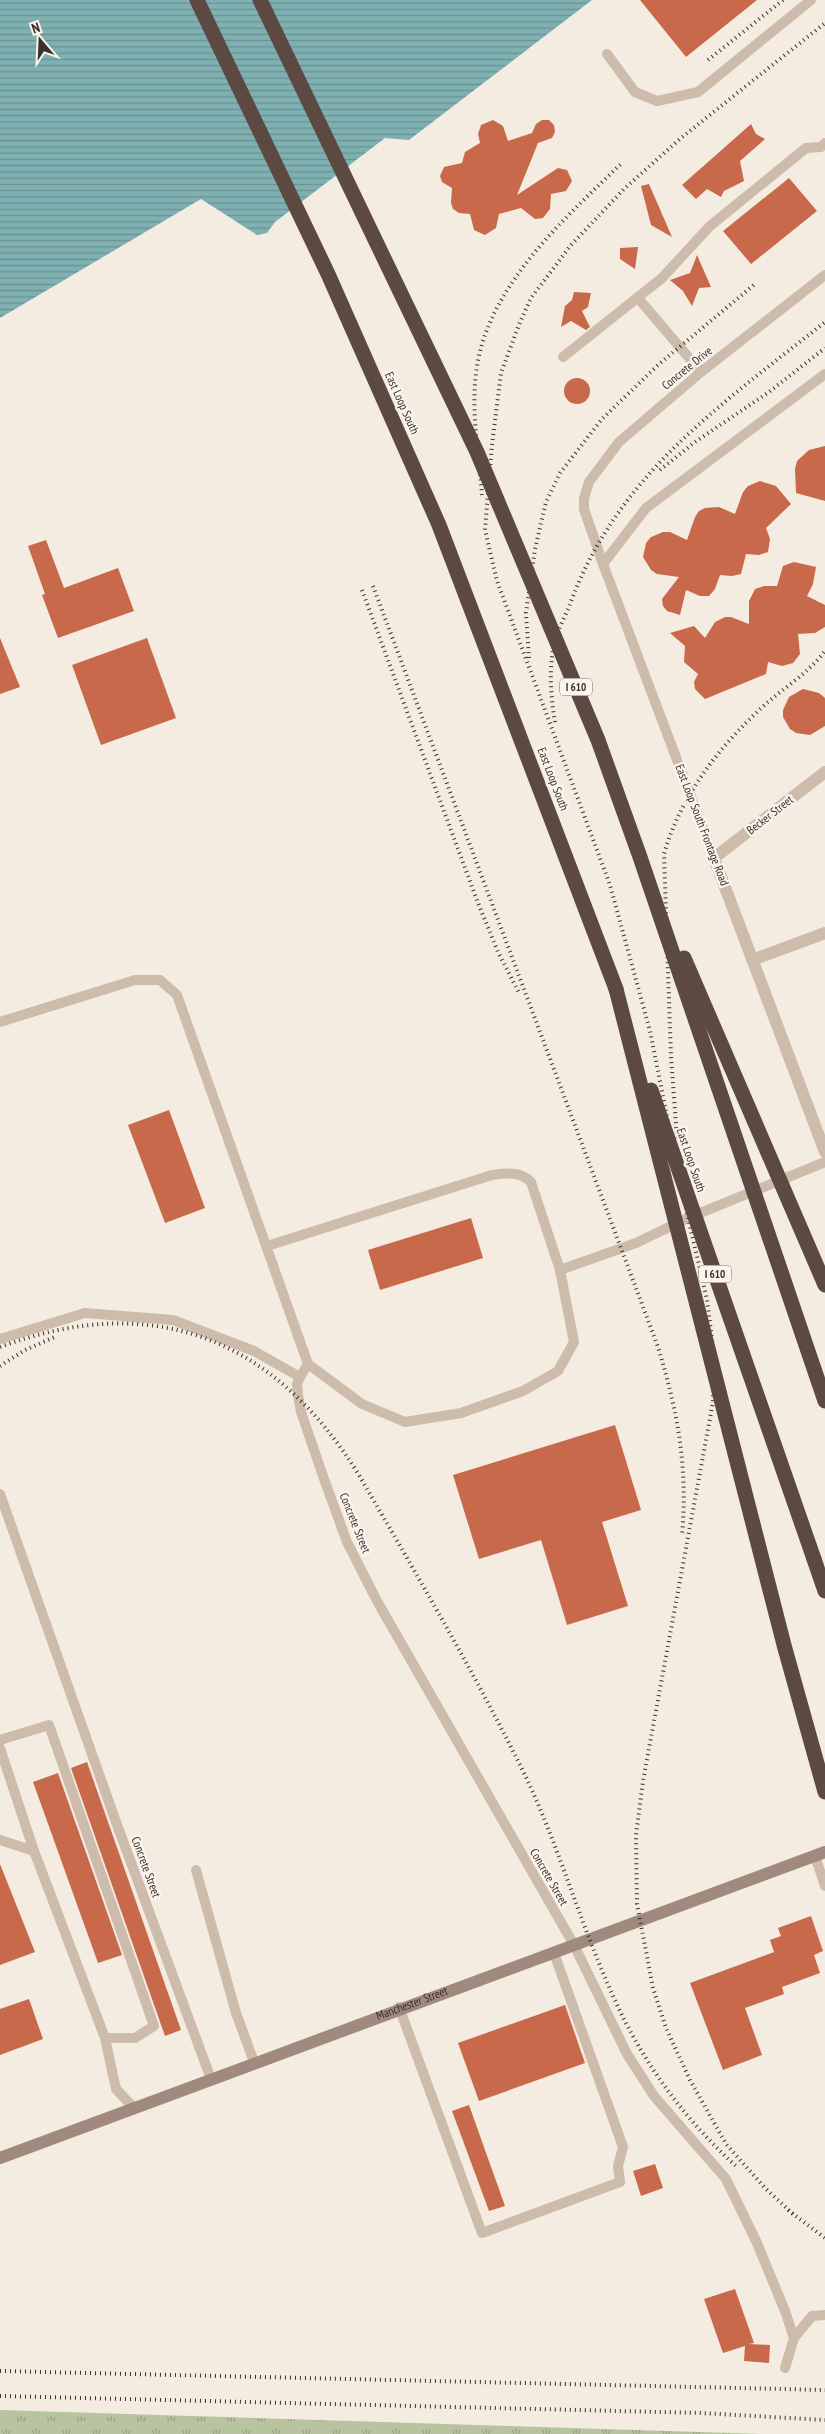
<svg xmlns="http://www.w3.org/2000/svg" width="825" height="2434" viewBox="0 0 825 2434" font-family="'PT Sans Narrow',sans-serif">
<defs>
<pattern id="grass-tufts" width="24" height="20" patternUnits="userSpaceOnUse" patternTransform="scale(1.25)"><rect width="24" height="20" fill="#b8c4a0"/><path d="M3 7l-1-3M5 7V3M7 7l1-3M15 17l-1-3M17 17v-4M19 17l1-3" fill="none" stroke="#97a083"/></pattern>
<pattern id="water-rules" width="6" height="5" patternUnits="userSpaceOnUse" patternTransform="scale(1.25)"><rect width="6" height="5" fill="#7fb0b2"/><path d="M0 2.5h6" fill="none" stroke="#699091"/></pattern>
</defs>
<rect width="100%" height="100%" fill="#f4ebe1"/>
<!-- grass -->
<polygon fill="url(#grass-tufts)" points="0,2410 762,2434 0,2434"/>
<!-- water -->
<polygon fill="url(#water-rules)" points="0,0 592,0 409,140 385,138 275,222 267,233 257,235 201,199 0,318"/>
<!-- building -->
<g fill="#c8694b">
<polygon points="640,0 757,0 686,57"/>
<polygon points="493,120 503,126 508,141 532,133 536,124 542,120 549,120 554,125 555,132 552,138 538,143 517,195 558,168 567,170 572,181 566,191 551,194 550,209 543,218 535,219 521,208 499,214 496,228 485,235 474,230 470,214 459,213 453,209 451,203 452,188 442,182 440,176 444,167 462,163 465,152 480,143 478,134 481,125"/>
<polygon points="751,124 756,134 765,139 740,161 744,181 724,191 721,197 707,189 696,199 682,185"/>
<polygon points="789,178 817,211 751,264 723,231"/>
<polygon points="649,184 672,237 651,225 641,186"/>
<polygon points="638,247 635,269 620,259 620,248"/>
<polygon points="697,255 711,287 699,288 692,306 683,291 670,280 690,273"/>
<polygon points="574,292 591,293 588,307 582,311 590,327 586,330 571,321 561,327 565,306 572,300"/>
<circle cx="577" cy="391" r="13"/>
<polygon points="825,446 825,501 796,493 795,469 797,461 809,450"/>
<polygon points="760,481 776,486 791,504 766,528 770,539 768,552 759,555 746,554 741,574 732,576 720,575 715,589 709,596 700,596 686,590 680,615 667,611 663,606 662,599 679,577 657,574 651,570 643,557 646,543 651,537 663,532 670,532 687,540 695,517 699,511 705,508 719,507 735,514 743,492 748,486"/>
<polygon points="46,540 64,588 118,568 134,611 58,638 42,595 45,594 28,546"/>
<polygon points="794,562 816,567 813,584 807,596 825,605 825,627 815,633 798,634 800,654 793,663 782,666 768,662 766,674 705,699 695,689 694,682 698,674 684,662 685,646 670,633 694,626 705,638 715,622 725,617 731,617 749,624 749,601 755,589 764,586 777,586 783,566"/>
<polygon points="0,638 20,687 0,694"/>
<polygon points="147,638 176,718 101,745 72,665"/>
<polygon points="803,689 819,693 825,698 825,726 810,735 796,733 790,729 783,717 783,710 789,697"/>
<polygon points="169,1110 205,1208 165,1223 128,1125"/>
<polygon points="471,1218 483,1258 380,1290 368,1250"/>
<polygon points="615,1425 641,1510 602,1522 628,1606 567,1625 541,1540 479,1559 453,1475"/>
<polygon points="87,1762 181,2030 165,2036 71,1768"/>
<polygon points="58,1773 122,1955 98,1963 33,1782"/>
<polygon points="0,1864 35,1952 0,1965"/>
<polygon points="811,1916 823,1951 814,1955 820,1973 782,1987 784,1994 745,2008 762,2055 723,2070 690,1983 774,1952 770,1940 781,1936 778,1928"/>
<polygon points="29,1999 43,2039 0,2055 0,2009"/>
<polygon points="565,2005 585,2063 479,2101 458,2043"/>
<polygon points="469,2105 505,2206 489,2211 452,2111"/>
<polygon points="655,2164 663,2188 641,2196 633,2171"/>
<polygon points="735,2289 754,2343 749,2344 770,2345 769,2363 744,2361 745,2346 723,2353 704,2299"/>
</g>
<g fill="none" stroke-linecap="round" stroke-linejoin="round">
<!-- lane -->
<g stroke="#cdbbac" stroke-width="10">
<polyline points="607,54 635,92 657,101 698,92 811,0"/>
<polyline points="638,298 701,372"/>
<polyline points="563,357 662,278 710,226 806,148 821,147 825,143"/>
<polyline points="603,564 646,508 825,374"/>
<polyline points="714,858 603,564 584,509 584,498 589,482 619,442 701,372 825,275"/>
<polyline points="0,1022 135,980 160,980 177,995 308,1364"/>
<path d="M267,1246L492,1175C507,1173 520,1171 531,1182L560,1270L574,1342L558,1371L523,1391L461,1413L405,1422L362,1404L308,1364L300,1377"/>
<polyline points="560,1270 636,1243 688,1218 825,1162"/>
<polyline points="0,1339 85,1313 173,1320 254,1351 300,1377 297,1384 298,1395 301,1412 324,1479 347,1542 377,1601 574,1945 627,2054 654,2096 726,2179 757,2243 785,2311 794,2338"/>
<polyline points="0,1494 116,1822 211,2079"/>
<polyline points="0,1740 49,1725 154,2026 135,2038 105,2038"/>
<polyline points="0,1748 34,1851 105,2038 116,2089 134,2108"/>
<polyline points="0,1840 34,1851"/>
<polyline points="815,1856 825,1886"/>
<polyline points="196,1870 236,2013 254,2062"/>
<polyline points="399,2007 482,2233 620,2182 618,2166 623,2147 554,1953"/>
<polyline points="785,2368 794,2338 812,2316 825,2315"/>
</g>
<!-- street -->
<g stroke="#cdbbac" stroke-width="12">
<polyline points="825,772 714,858 825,1152"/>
<polyline points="752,960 825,933"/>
</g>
<!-- secondary -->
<path stroke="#a18a7d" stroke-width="12" id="s1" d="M0,2158C274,2054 549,1952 825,1852"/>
<!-- highway -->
<g stroke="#5c4a42" stroke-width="15">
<polyline points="197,0 328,274 439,525 616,989"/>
<polyline points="814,1559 825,1591"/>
</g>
<!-- rail -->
<g stroke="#3b302b" stroke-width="4" stroke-dasharray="1 4" stroke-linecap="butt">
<polyline points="708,60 783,0"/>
<polyline points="660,470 695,442 769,392 825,348"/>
<path d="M482,495C479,454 470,408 477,366C490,284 566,217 623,162"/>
<path d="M373,586L658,1347C678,1413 688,1467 682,1536"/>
<polyline points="362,590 478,903 498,952 519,993"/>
<polyline points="529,658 526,613 535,549 546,502 560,473 602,419 658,365 755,284"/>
<path d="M555,722C551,699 549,673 553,650C555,635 564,619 570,604C618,474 721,405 825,322"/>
<path d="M677,1138L671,1057L664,854C681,794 722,743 768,702C787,686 810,671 825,651"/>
<path d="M0,1347C153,1290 274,1338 359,1475C415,1572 473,1670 523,1771C557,1841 578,1917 610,1989C639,2057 681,2116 736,2166"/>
<polyline points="0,1366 25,1350 57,1336"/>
<polyline points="788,2210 825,2238"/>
<polyline points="793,2214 765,2188 726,2144 690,2080 666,2028 653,1988 637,1904 636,1835 643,1781 713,1402 713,1347 707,1300 681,1187 650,1031 610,885 497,581 485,530 492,445 501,373 520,322 531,298 571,245 624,189 681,138 825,23"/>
<polyline points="0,2371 825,2390"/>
<polyline points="0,2396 701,2413 825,2420"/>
</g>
<!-- highway-bridge -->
<g stroke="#5c4a42" stroke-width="15">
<polyline points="260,0 477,452 598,740 640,857 825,1401"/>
<polyline points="684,958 825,1285"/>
<polyline points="616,989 784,1645 825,1792"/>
<polyline points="651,1090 814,1559"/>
</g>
</g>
<g text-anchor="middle" stroke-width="4.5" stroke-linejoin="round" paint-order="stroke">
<!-- shield labels -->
<g fill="#fbf5ee" stroke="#756b66" stroke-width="1">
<rect x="560" y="678.5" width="32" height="17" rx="4"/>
<rect x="699" y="1265.5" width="32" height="17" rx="4"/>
</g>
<g font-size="11" font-weight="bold" fill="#3b302b">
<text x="576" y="691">I 610</text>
<text x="715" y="1278">I 610</text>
</g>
<!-- street labels -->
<g font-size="12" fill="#3b302b" stroke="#fbf5ee">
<text transform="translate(687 368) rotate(-39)" y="4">Concrete Drive</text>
<text transform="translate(402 403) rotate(66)" y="4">East Loop South</text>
<text transform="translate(553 779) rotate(69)" y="4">East Loop South</text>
<text transform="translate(770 815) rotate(-38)" y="4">Becker Street</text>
<text transform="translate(702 825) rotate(69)" y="4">East Loop South Frontage Road</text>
<text transform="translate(691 1160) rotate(71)" y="4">East Loop South</text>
<text transform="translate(355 1523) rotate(68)" y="4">Concrete Street</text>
<text transform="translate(146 1867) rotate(70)" y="4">Concrete Street</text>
<text transform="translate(549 1877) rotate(60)" y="4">Concrete Street</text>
<text dy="4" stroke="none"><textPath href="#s1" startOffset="440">Manchester Street</textPath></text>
</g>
</g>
<!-- north arrow -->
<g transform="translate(40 40) rotate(341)" stroke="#fbf5ee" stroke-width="4" paint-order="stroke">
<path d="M0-4L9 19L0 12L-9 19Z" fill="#3b302b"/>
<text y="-8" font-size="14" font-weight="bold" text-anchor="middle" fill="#3b302b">N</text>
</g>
</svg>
